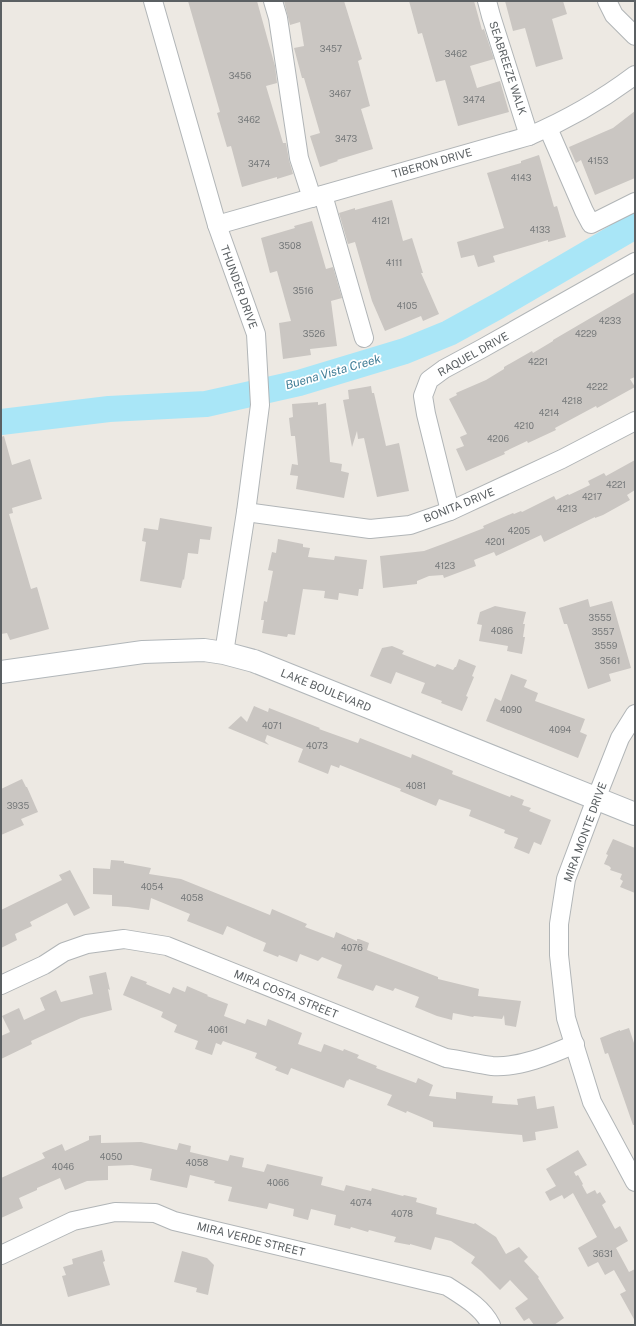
<svg xmlns="http://www.w3.org/2000/svg" width="636" height="1326" viewBox="0 0 636 1326" font-family="'Public Sans',sans-serif">
<rect width="100%" height="100%" fill="#ede9e3"/>
<g fill="none" stroke-linecap="round" stroke-linejoin="round">
<!-- river -->
<polyline stroke="#a9e6f7" stroke-width="26" points="1,422 109,409 206,404 299,383 405,351 449,333 498,306 635,226"/>
</g>
<!-- building -->
<g fill="#cac6c2">
<polygon points="188,1 257,1 275,66 277,83 266,86 283,143 286,143 289,160 293,174 277,179 277,177 242,187 231,146 227,147 217,113 220,112"/>
<polygon points="284,1 344,1 362,59 358,61 370,106 361,109 373,149 337,160 338,161 320,167 310,136 320,133 304,78 302,78 294,48 304,46 300,22 290,25"/>
<polygon points="409,1 474,1 482,30 484,29 494,59 470,66 477,88 500,81 509,112 458,126 445,80 436,82 422,33 418,34"/>
<polygon points="505,1 563,1 567,14 552,19 563,59 536,67 525,28 513,31"/>
<polygon points="635,111 635,178 595,195 581,160 576,163 569,147 613,128"/>
<polygon points="539,155 554,207 557,206 566,237 548,242 548,240 493,256 495,262 478,267 474,255 461,258 457,242 504,228 487,173 521,163 521,161"/>
<polygon points="392,200 403,241 412,238 423,273 421,273 439,314 423,321 421,316 385,331 372,301 355,242 348,244 339,213 355,208 355,210"/>
<polygon points="312,221 326,269 333,267 342,298 331,301 337,346 310,349 311,355 283,359 279,323 291,321 277,271 270,273 261,238 295,228 294,226"/>
<polygon points="635,292 635,377 630,379 635,387 597,408 596,406 555,428 556,430 528,443 527,441 504,452 505,454 466,471 456,449 464,446 460,437 467,434 449,399 457,395 456,393 486,380 504,369 504,367 532,351 533,353 553,341 553,340"/>
<polygon points="371,386 372,393 374,393 386,446 399,443 409,491 377,497 364,438 358,439 357,431 352,447 343,400 349,399 348,390"/>
<polygon points="318,402 318,405 326,403 330,462 342,464 341,471 349,473 344,498 296,489 298,476 290,475 292,464 298,465 295,436 291,436 289,418 293,417 292,404"/>
<polygon points="4,436 12,465 30,459 42,499 12,508 13,513 9,514 31,589 37,587 49,629 10,640 7,633 1,634 1,437"/>
<polygon points="635,460 635,490 627,495 630,500 603,515 595,518 595,517 544,542 541,535 496,556 494,552 474,560 476,566 444,578 443,575 429,576 417,581 417,584 383,588 380,556 424,551 443,544 484,528 483,526 513,513 514,514 521,511 522,512 554,496 556,500 568,494 569,495 590,485 588,481 604,473 606,476"/>
<polygon points="160,518 212,527 210,540 200,539 198,554 188,553 184,580 183,579 181,588 140,581 146,542 142,541 144,528 158,530"/>
<polygon points="278,539 303,544 303,547 310,548 308,557 334,560 335,556 367,560 363,589 359,589 358,596 339,593 338,600 324,598 325,591 303,589 295,635 288,634 287,637 262,633 264,620 261,620 264,601 267,602 273,571 268,570 272,552 276,553"/>
<polygon points="588,599 590,607 612,601 631,668 609,674 611,681 588,689 567,624 564,624 559,608"/>
<polygon points="495,606 526,612 523,624 525,624 523,637 525,637 522,654 507,651 508,646 479,641 482,625 477,624 480,612"/>
<polygon points="392,646 404,651 402,654 435,667 437,664 453,670 455,667 456,667 459,659 476,666 472,676 474,677 466,696 468,697 462,711 441,703 442,701 421,693 425,683 396,672 391,684 370,676 382,648"/>
<polygon points="511,674 527,680 524,687 538,693 535,701 585,719 580,732 587,735 578,758 486,721 495,698 501,701"/>
<polygon points="254,706 268,712 269,708 320,728 319,729 358,743 360,738 411,758 412,754 453,771 452,774 510,797 511,795 524,800 522,805 531,808 529,811 551,820 541,845 534,842 529,854 514,848 518,838 504,833 505,830 469,816 471,810 439,799 436,806 400,791 401,789 340,765 339,768 331,765 328,774 298,762 303,749 267,735 265,741 269,745 228,728 241,716 247,722"/>
<polygon points="22,779 26,787 27,787 38,812 21,819 24,825 1,835 1,789"/>
<polygon points="613,839 635,848 635,893 620,887 623,881 620,879 622,874 610,870 611,868 609,866 604,864 608,855 606,854"/>
<polygon points="111,860 124,861 124,863 151,868 149,874 181,879 270,915 272,909 307,924 305,927 334,938 336,932 357,941 357,939 359,939 369,943 367,950 438,977 438,979 479,989 478,996 521,1001 516,1027 505,1025 504,1015 502,1019 474,1016 473,1017 453,1013 452,1020 437,1016 415,1007 419,997 395,988 393,991 376,985 373,991 337,978 342,965 322,957 318,961 300,954 297,962 279,955 278,957 263,951 266,943 227,926 223,935 187,921 190,914 151,898 149,910 128,907 112,906 112,895 93,894 93,868 110,869"/>
<polygon points="70,870 90,908 74,916 67,903 30,922 32,926 15,934 17,940 1,948 1,910 62,880 59,875"/>
<polygon points="106,972 110,990 108,989 112,1010 81,1018 31,1041 32,1044 1,1059 1,1036 10,1032 2,1016 19,1008 24,1020 45,1010 40,998 56,990 61,1002 93,994 89,976"/>
<polygon points="131,976 147,982 146,984 170,994 173,987 185,992 187,986 208,995 207,996 228,1004 224,1016 245,1024 247,1019 266,1026 268,1019 302,1033 298,1044 321,1052 324,1044 343,1051 344,1049 359,1055 357,1058 377,1066 376,1068 416,1083 418,1078 433,1085 429,1096 456,1099 456,1092 473,1094 493,1096 492,1103 518,1105 517,1099 535,1096 537,1109 554,1106 558,1128 535,1132 536,1140 523,1142 522,1135 433,1127 433,1122 407,1111 406,1113 387,1105 392,1095 349,1079 348,1081 347,1080 344,1088 291,1068 288,1075 275,1070 277,1067 255,1058 257,1053 223,1041 221,1045 216,1043 212,1055 195,1049 198,1041 174,1032 177,1025 161,1017 163,1012 123,995"/>
<polygon points="629,1028 635,1046 635,1125 633,1125 608,1053 605,1054 600,1038 620,1030 620,1031"/>
<polygon points="101,1135 101,1143 141,1142 177,1150 179,1143 191,1146 190,1152 228,1161 230,1155 244,1158 242,1167 264,1172 267,1164 323,1177 321,1185 344,1191 346,1185 371,1191 372,1188 403,1196 404,1195 417,1198 416,1202 437,1208 436,1214 474,1224 475,1223 496,1237 506,1254 519,1247 528,1257 524,1261 539,1277 538,1278 564,1318 554,1325 534,1325 529,1318 524,1321 515,1308 528,1299 510,1280 500,1290 481,1271 471,1263 475,1257 451,1241 435,1237 431,1250 410,1244 410,1245 394,1242 396,1237 369,1230 368,1232 351,1227 350,1229 334,1225 336,1215 311,1209 308,1220 293,1216 294,1209 269,1203 267,1209 228,1201 232,1187 214,1183 215,1181 190,1175 187,1188 150,1180 152,1169 132,1165 108,1166 108,1180 87,1181 65,1190 60,1178 37,1188 37,1190 19,1198 23,1208 1,1218 1,1178 45,1158 42,1153 62,1144 65,1151 89,1140 89,1136"/>
<polygon points="578,1150 587,1165 574,1172 576,1176 578,1175 583,1184 582,1185 587,1194 595,1190 597,1194 600,1192 606,1202 602,1205 615,1229 620,1226 628,1241 616,1248 629,1272 635,1269 635,1321 620,1294 626,1291 614,1270 605,1275 598,1262 588,1267 578,1248 597,1237 573,1193 564,1199 562,1195 550,1201 545,1192 556,1186 546,1169"/>
<polygon points="102,1250 105,1261 103,1262 110,1285 68,1297 62,1276 66,1275 63,1267 73,1264 72,1259"/>
<polygon points="182,1251 207,1258 214,1265 208,1295 196,1292 197,1288 174,1282"/>
</g>
<g fill="none" stroke-linecap="round" stroke-linejoin="round">
<!-- street casing -->
<g stroke="#b1b5b7" stroke-width="20">
<g id="street">
<polyline points="153,1 217,225 256,334 260,405 246,512 224,653"/>
<polyline points="273,1 278,18 299,158 312,198"/>
<polyline points="487,1 491,16 529,136"/>
<polyline points="607,1 614,15 635,36"/>
<polyline points="548,128 584,211 591,224 635,202"/>
<polyline points="323,195 364,338"/>
<path d="M217,225L529,136C567,120 603,99 635,75"/>
<polyline points="450,511 426,414 423,396 429,380 444,369 483,348 635,262"/>
<polyline points="246,512 370,529 410,525 450,511 562,459 635,421"/>
<polyline points="635,714 620,738 596,799 566,879 559,924 559,955 566,1018 592,1102 635,1182"/>
<path d="M1,985L44,965L64,952L87,944L124,939L167,946L446,1058C461,1060 477,1064 492,1066C519,1068 550,1055 575,1044"/>
<path d="M1,1255L73,1221L115,1212L155,1213L174,1221L447,1286C464,1297 482,1307 491,1325"/>
</g>
</g>
<!-- secondary casing -->
<g stroke="#b2b7ba" stroke-width="24">
<polyline id="secondary" points="1,672 143,652 204,650 224,653 254,661 635,814"/>
</g>
<!-- street -->
<use href="#street" stroke="#fff" stroke-width="18"/>
<!-- secondary -->
<use href="#secondary" stroke="#fff" stroke-width="22"/>
</g>
<g text-anchor="middle" stroke-width="3.5" stroke-linejoin="round" paint-order="stroke">
<!-- number labels -->
<g font-size="9" fill="#777a7b">
<text x="331" y="52">3457</text>
<text x="456" y="57">3462</text>
<text x="240" y="79">3456</text>
<text x="340" y="97">3467</text>
<text x="474" y="103">3474</text>
<text x="249" y="123">3462</text>
<text x="346" y="142">3473</text>
<text x="598" y="164">4153</text>
<text x="259" y="167">3474</text>
<text x="521" y="181">4143</text>
<text x="381" y="224">4121</text>
<text x="540" y="233">4133</text>
<text x="290" y="249">3508</text>
<text x="394" y="266">4111</text>
<text x="303" y="294">3516</text>
<text x="407" y="309">4105</text>
<text x="610" y="324">4233</text>
<text x="314" y="337">3526</text>
<text x="586" y="337">4229</text>
<text x="538" y="365">4221</text>
<text x="597" y="390">4222</text>
<text x="572" y="404">4218</text>
<text x="549" y="416">4214</text>
<text x="524" y="429">4210</text>
<text x="498" y="442">4206</text>
<text x="616" y="488">4221</text>
<text x="592" y="500">4217</text>
<text x="567" y="512">4213</text>
<text x="519" y="534">4205</text>
<text x="495" y="545">4201</text>
<text x="445" y="569">4123</text>
<text x="600" y="621">3555</text>
<text x="502" y="634">4086</text>
<text x="603" y="635">3557</text>
<text x="606" y="649">3559</text>
<text x="610" y="664">3561</text>
<text x="511" y="713">4090</text>
<text x="272" y="729">4071</text>
<text x="560" y="733">4094</text>
<text x="317" y="749">4073</text>
<text x="416" y="789">4081</text>
<text x="18" y="809">3935</text>
<text x="152" y="890">4054</text>
<text x="192" y="901">4058</text>
<text x="352" y="951">4076</text>
<text x="218" y="1033">4061</text>
<text x="111" y="1160">4050</text>
<text x="197" y="1166">4058</text>
<text x="63" y="1170">4046</text>
<text x="278" y="1186">4066</text>
<text x="361" y="1206">4074</text>
<text x="402" y="1217">4078</text>
<text x="603" y="1257">3631</text>
</g>
<!-- street labels -->
<g font-size="11" fill="#5b6063" stroke="#fff">
<text transform="translate(508 68) rotate(72)" y="4">SEABREEZE WALK</text>
<text transform="translate(432 163) rotate(-16)" y="4">TIBERON DRIVE</text>
<text transform="translate(239 287) rotate(70)" y="4">THUNDER DRIVE</text>
<text transform="translate(473 354) rotate(-29)" y="4">RAQUEL DRIVE</text>
<text transform="translate(459 505) rotate(-22)" y="4">BONITA DRIVE</text>
<text transform="translate(326 690) rotate(22)" y="4">LAKE BOULEVARD</text>
<text transform="translate(585 832) rotate(-70)" y="4">MIRA MONTE DRIVE</text>
<text transform="translate(286 994) rotate(22)" y="4">MIRA COSTA STREET</text>
<text transform="translate(251 1239) rotate(14)" y="4">MIRA VERDE STREET</text>
</g>
<!-- water labels -->
<g font-size="12" font-style="italic" fill="#427e97" stroke="#fff">
<text transform="translate(333 372) rotate(-16)" y="4">Buena Vista Creek</text>
</g>
</g>
<!-- border -->
<rect width="636" height="1326" fill="none" stroke="#5b6063" stroke-width="4"/>
</svg>
